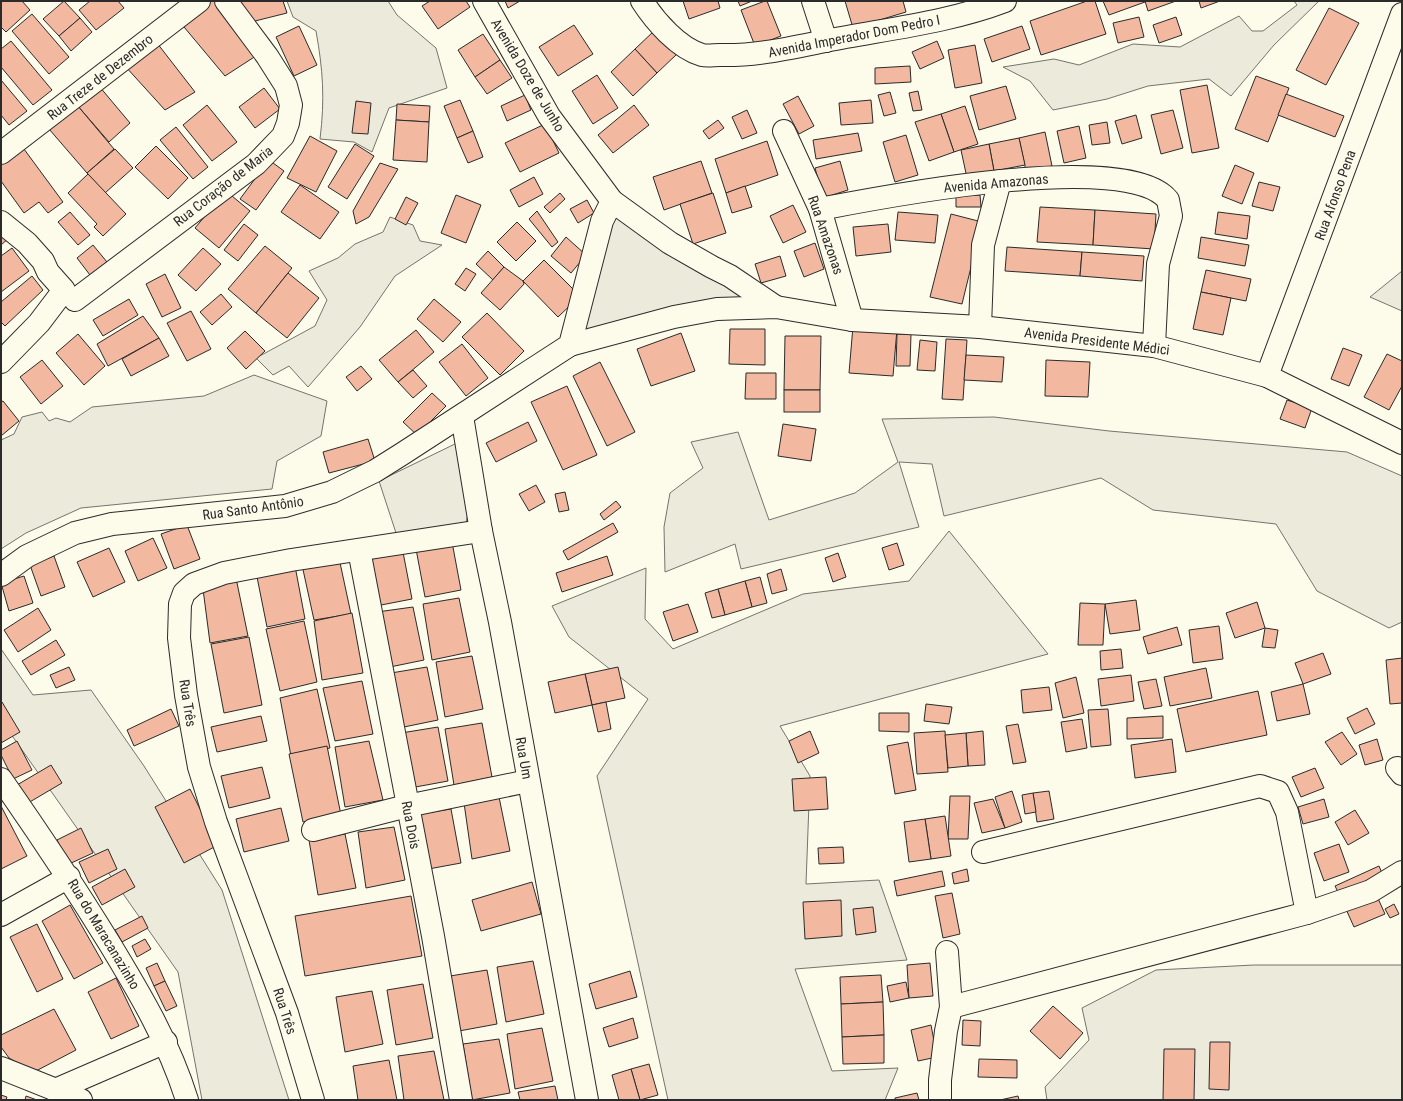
<svg xmlns="http://www.w3.org/2000/svg" width="1403" height="1101" viewBox="0 0 1403 1101" font-family="'Roboto Condensed',sans-serif">
<rect width="100%" height="100%" fill="#fdfbea"/>
<!-- green -->
<g fill="#ecebdb" stroke="#74746e">
<path d="M287,1H388L397,15L436,48L447,88L389,108L372,152L354,142L320,139C325,99 323,70 316,31L293,17Z"/>
<polygon points="1294,1 1319,1 1274,45 1231,96 1209,79 1148,86 1107,99 1053,110 1030,81 1003,67 1054,59 1079,65 1133,44 1180,47 1239,16 1252,31 1263,31 1297,5"/>
<polygon points="613,205 770,298 571,341"/>
<polygon points="390,217 413,225 420,241 442,245 395,276 360,327 308,387 289,366 273,375 256,358 315,326 327,300 309,271 338,258 355,244 383,232"/>
<polygon points="1402,271 1402,311 1370,297"/>
<polygon points="254,375 327,401 321,436 277,461 272,489 81,508 26,533 1,549 1,440 14,434 22,417 42,412 49,421 56,418 70,422 92,407 204,396"/>
<polygon points="994,417 1109,431 1347,452 1402,476 1402,622 1389,628 1317,591 1276,524 1153,510 1101,478 944,516 932,464 899,462 919,527 741,569 735,544 665,572 664,527 670,493 703,468 691,442 738,432 769,520 855,493 898,462 882,419"/>
<polygon points="459,442 470,502 465,528 397,536 379,481"/>
<polygon points="949,531 1048,654 780,726 810,776 806,884 879,880 907,960 795,969 832,1071 898,1068 885,1100 668,1100 597,776 648,699 569,637 552,606 646,568 645,619 673,649 803,594 909,581"/>
<polygon points="1,649 33,695 91,690 144,766 222,890 289,1100 202,1100 178,972 1,720"/>
<polygon points="1254,965 1402,965 1402,1100 1047,1100 1045,1087 1089,1040 1082,1008 1156,970"/>
</g>
<!-- building -->
<g fill="#f2b8a0" stroke="#2b2b2b">
<polygon points="1,1 22,1 30,10 6,32 1,27"/>
<polygon points="64,1 80,18 59,36 43,19"/>
<polygon points="90,1 118,1 124,8 96,30 79,10"/>
<polygon points="209,1 219,1 262,52 225,76 179,21"/>
<polygon points="240,1 283,1 287,13 255,21 242,8"/>
<polygon points="430,1 466,1 470,7 438,29 422,6"/>
<polygon points="505,1 520,1 508,8"/>
<polygon points="683,1 718,1 720,8 689,19"/>
<polygon points="738,1 752,1 740,6"/>
<polygon points="765,1 767,1 781,36 755,46 741,10"/>
<polygon points="845,1 903,1 906,12 853,28"/>
<polygon points="1087,1 1095,1 1106,34 1041,55 1030,21"/>
<polygon points="1103,1 1145,1 1145,2 1109,15"/>
<polygon points="1145,1 1176,1 1148,11"/>
<polygon points="1199,1 1220,1 1201,8"/>
<polygon points="1329,8 1359,23 1326,85 1296,70"/>
<polygon points="32,14 69,57 49,74 12,31"/>
<polygon points="1139,17 1144,37 1118,43 1113,23"/>
<polygon points="1176,17 1182,35 1159,43 1153,25"/>
<polygon points="80,18 92,32 71,51 59,36"/>
<polygon points="574,25 593,54 558,76 539,47"/>
<polygon points="299,26 317,65 294,76 276,37"/>
<polygon points="1022,26 1030,49 992,62 984,39"/>
<polygon points="654,31 677,54 657,73 635,49"/>
<polygon points="483,34 500,60 475,77 458,50"/>
<polygon points="11,41 52,90 33,105 1,67 1,49"/>
<polygon points="937,41 944,58 920,69 912,52"/>
<polygon points="157,43 195,92 165,110 125,66"/>
<polygon points="975,45 982,83 955,88 948,50"/>
<polygon points="635,49 657,73 633,96 611,72"/>
<polygon points="500,60 512,78 487,94 475,77"/>
<polygon points="910,66 911,82 875,84 875,68"/>
<polygon points="597,75 618,108 593,124 572,91"/>
<polygon points="1256,76 1289,88 1268,142 1235,129"/>
<polygon points="1,80 27,111 9,125 1,115"/>
<polygon points="1207,85 1219,148 1192,153 1180,90"/>
<polygon points="99,86 130,123 109,142 77,105"/>
<polygon points="1006,86 1016,119 979,130 970,96"/>
<polygon points="264,88 280,109 255,128 239,107"/>
<polygon points="918,91 922,110 913,111 909,93"/>
<polygon points="890,92 896,113 884,116 878,95"/>
<polygon points="1286,94 1344,116 1335,137 1278,115"/>
<polygon points="525,95 531,110 507,121 501,106"/>
<polygon points="798,96 814,126 799,134 783,104"/>
<polygon points="460,100 473,131 457,138 444,106"/>
<polygon points="871,100 873,123 841,125 839,103"/>
<polygon points="356,101 371,103 368,134 352,133"/>
<polygon points="397,104 430,106 429,122 396,120"/>
<polygon points="77,105 114,149 87,173 49,129"/>
<polygon points="207,105 237,142 212,161 183,125"/>
<polygon points="634,105 649,125 613,153 598,135"/>
<polygon points="965,106 978,144 954,152 941,114"/>
<polygon points="747,110 757,133 742,139 732,117"/>
<polygon points="1173,110 1183,148 1161,154 1151,115"/>
<polygon points="941,114 954,152 929,161 915,122"/>
<polygon points="1136,115 1142,138 1122,144 1115,121"/>
<polygon points="396,120 429,122 427,162 393,160"/>
<polygon points="718,120 724,128 709,139 703,131"/>
<polygon points="1107,122 1110,143 1092,145 1089,125"/>
<polygon points="545,124 559,153 520,172 505,143"/>
<polygon points="1079,126 1086,158 1064,163 1057,131"/>
<polygon points="176,127 208,167 193,179 160,140"/>
<polygon points="473,131 483,157 468,163 457,138"/>
<polygon points="1045,132 1052,166 1026,171 1019,138"/>
<polygon points="858,133 862,151 816,159 813,140"/>
<polygon points="906,135 918,175 895,182 883,142"/>
<polygon points="310,136 337,151 316,192 287,178"/>
<polygon points="1019,138 1025,165 994,171 989,144"/>
<polygon points="767,141 778,175 726,193 715,159"/>
<polygon points="355,144 374,156 347,199 328,187"/>
<polygon points="989,144 994,171 967,178 961,150"/>
<polygon points="21,145 63,202 48,213 39,202 24,213 1,181 1,161"/>
<polygon points="156,146 188,178 168,199 135,167"/>
<polygon points="115,149 133,168 105,193 87,173"/>
<polygon points="269,160 284,171 256,210 240,199"/>
<polygon points="701,161 712,193 664,210 653,177"/>
<polygon points="840,161 848,190 823,198 815,168"/>
<polygon points="380,163 398,169 369,217 356,224 353,211"/>
<polygon points="1235,165 1254,173 1242,204 1222,196"/>
<polygon points="88,174 126,214 103,236 94,227 97,224 68,193"/>
<polygon points="534,177 543,194 519,207 510,190"/>
<polygon points="1259,182 1280,187 1273,211 1252,206"/>
<polygon points="300,185 339,212 320,239 281,212"/>
<polygon points="745,186 752,207 732,213 726,193"/>
<polygon points="226,191 250,211 219,248 195,228"/>
<polygon points="560,193 565,199 550,213 544,207"/>
<polygon points="713,193 726,233 693,244 680,204"/>
<polygon points="456,195 481,205 466,243 441,233"/>
<polygon points="980,195 981,207 956,207 956,196"/>
<polygon points="406,197 418,203 406,225 395,219"/>
<polygon points="587,200 594,213 578,223 570,209"/>
<polygon points="793,205 806,232 783,243 770,216"/>
<polygon points="1040,207 1095,210 1093,245 1037,242"/>
<polygon points="1095,210 1156,214 1154,249 1093,245"/>
<polygon points="537,211 558,242 552,247 529,219"/>
<polygon points="70,212 90,235 78,245 58,222"/>
<polygon points="898,212 938,215 935,243 895,240"/>
<polygon points="1218,212 1250,216 1247,239 1215,234"/>
<polygon points="951,214 982,222 962,304 930,297"/>
<polygon points="517,222 536,241 516,261 497,242"/>
<polygon points="244,224 258,235 238,261 224,250"/>
<polygon points="888,224 891,252 856,256 853,227"/>
<polygon points="1,228 9,238 1,245"/>
<polygon points="566,237 586,255 571,273 551,256"/>
<polygon points="1201,237 1249,245 1245,266 1198,258"/>
<polygon points="815,243 824,269 804,277 794,251"/>
<polygon points="93,245 107,262 90,275 77,258"/>
<polygon points="265,246 292,268 256,313 228,289"/>
<polygon points="1007,247 1082,252 1080,276 1005,271"/>
<polygon points="12,248 29,271 1,292 1,256"/>
<polygon points="203,248 221,264 196,291 178,275"/>
<polygon points="488,251 504,267 493,280 476,264"/>
<polygon points="1082,252 1144,256 1142,281 1080,276"/>
<polygon points="780,256 786,276 761,283 755,264"/>
<polygon points="544,260 580,296 558,317 523,281"/>
<polygon points="504,267 523,281 524,284 500,310 481,293"/>
<polygon points="466,268 476,274 465,291 455,284"/>
<polygon points="1206,270 1251,279 1246,301 1201,292"/>
<polygon points="288,273 319,298 287,338 256,313"/>
<polygon points="165,274 181,308 162,317 146,284"/>
<polygon points="32,276 43,290 5,326 1,322 1,302"/>
<polygon points="1201,292 1231,298 1223,335 1193,329"/>
<polygon points="221,294 232,307 212,325 200,312"/>
<polygon points="129,299 138,315 103,336 93,320"/>
<polygon points="434,299 461,322 443,342 417,319"/>
<polygon points="191,311 211,349 187,361 167,323"/>
<polygon points="487,313 524,351 500,375 462,337"/>
<polygon points="143,316 159,338 108,366 97,344"/>
<polygon points="853,326 897,329 893,376 849,373"/>
<polygon points="730,329 765,329 765,365 729,364"/>
<polygon points="416,330 434,352 398,382 379,360"/>
<polygon points="245,331 265,351 246,369 227,348"/>
<polygon points="681,333 695,371 651,386 637,349"/>
<polygon points="78,334 105,366 84,385 56,353"/>
<polygon points="897,334 911,334 910,366 896,366"/>
<polygon points="785,336 821,336 820,390 784,390"/>
<polygon points="159,338 169,356 131,376 122,359"/>
<polygon points="946,339 967,340 963,400 942,399"/>
<polygon points="920,340 937,342 935,371 917,370"/>
<polygon points="462,344 488,378 466,396 439,362"/>
<polygon points="1343,348 1362,355 1349,386 1331,379"/>
<polygon points="1387,354 1402,361 1402,386 1389,410 1364,397"/>
<polygon points="966,355 1004,357 1002,382 964,380"/>
<polygon points="42,360 63,386 41,404 20,377"/>
<polygon points="1046,360 1090,362 1088,397 1045,396"/>
<polygon points="600,362 635,432 607,446 573,376"/>
<polygon points="361,366 372,379 357,391 346,377"/>
<polygon points="413,370 427,386 413,398 398,382"/>
<polygon points="746,373 776,373 776,399 745,399"/>
<polygon points="567,386 597,455 563,470 531,402"/>
<rect x="784" y="390" width="36" height="22"/>
<polygon points="432,393 446,406 417,435 403,422"/>
<polygon points="1287,400 1312,408 1305,428 1280,419"/>
<polygon points="3,401 19,421 1,436 1,402"/>
<polygon points="528,422 537,441 496,462 486,443"/>
<polygon points="783,424 816,429 811,461 778,456"/>
<polygon points="368,439 375,461 329,473 323,452"/>
<polygon points="536,485 545,502 529,511 519,494"/>
<polygon points="565,492 569,510 559,512 555,494"/>
<polygon points="616,501 621,507 604,520 600,514"/>
<polygon points="613,523 618,532 568,560 563,551"/>
<polygon points="187,525 200,559 174,569 161,534"/>
<polygon points="153,538 167,568 138,581 125,551"/>
<polygon points="452,542 461,590 425,597 416,549"/>
<polygon points="897,543 904,565 889,570 882,548"/>
<polygon points="109,548 125,582 93,597 77,562"/>
<polygon points="403,552 412,599 376,606 367,558"/>
<polygon points="838,553 846,577 833,582 825,558"/>
<polygon points="54,556 65,587 41,596 30,565"/>
<polygon points="607,556 613,575 562,592 556,573"/>
<polygon points="339,558 351,614 314,620 302,565"/>
<polygon points="295,566 305,619 267,627 257,577"/>
<polygon points="781,569 787,590 772,594 767,574"/>
<polygon points="24,576 33,603 9,611 1,583"/>
<polygon points="760,577 767,603 752,607 745,581"/>
<polygon points="236,578 248,636 210,643 203,589"/>
<polygon points="745,581 752,607 725,615 718,589"/>
<polygon points="718,589 725,615 712,618 705,593"/>
<polygon points="459,598 470,652 432,660 423,604"/>
<polygon points="1136,600 1140,630 1110,634 1105,604"/>
<polygon points="1257,602 1265,628 1235,638 1226,613"/>
<polygon points="1080,603 1105,604 1103,645 1078,645"/>
<polygon points="688,604 698,632 673,641 663,612"/>
<polygon points="413,607 424,660 385,668 377,612"/>
<polygon points="38,608 51,630 18,652 4,630"/>
<polygon points="352,613 363,673 322,680 314,621"/>
<polygon points="304,621 317,682 280,691 266,629"/>
<polygon points="1219,626 1223,659 1193,663 1189,630"/>
<polygon points="1177,627 1182,645 1148,654 1143,637"/>
<polygon points="1265,628 1278,630 1275,648 1262,647"/>
<polygon points="249,637 262,705 224,713 211,644"/>
<polygon points="56,640 65,655 31,675 22,661"/>
<polygon points="1121,649 1123,668 1101,670 1100,651"/>
<polygon points="1323,653 1331,674 1303,684 1295,663"/>
<polygon points="472,656 483,709 445,717 436,662"/>
<polygon points="1402,658 1402,703 1390,704 1386,660"/>
<polygon points="69,667 75,680 56,688 50,675"/>
<polygon points="427,667 438,720 399,728 391,673"/>
<polygon points="618,667 625,698 592,705 585,674"/>
<polygon points="1206,668 1212,698 1170,706 1164,677"/>
<polygon points="585,674 592,705 555,713 548,682"/>
<polygon points="1131,675 1134,701 1101,706 1098,679"/>
<polygon points="1076,677 1084,713 1063,718 1055,683"/>
<polygon points="1156,679 1162,706 1144,709 1138,682"/>
<polygon points="362,681 373,734 335,741 323,688"/>
<polygon points="1303,684 1310,714 1277,721 1271,692"/>
<polygon points="1049,687 1052,710 1023,713 1021,690"/>
<polygon points="317,689 330,748 291,756 280,698"/>
<polygon points="1258,691 1267,735 1186,752 1177,709"/>
<polygon points="2,702 20,732 1,743 1,703"/>
<polygon points="606,702 611,729 598,732 592,705"/>
<polygon points="926,704 952,707 949,724 924,721"/>
<polygon points="1367,708 1375,724 1355,734 1347,718"/>
<polygon points="171,709 179,726 134,746 127,730"/>
<polygon points="1108,709 1111,745 1091,747 1088,710"/>
<polygon points="879,713 909,713 909,732 879,731"/>
<polygon points="261,716 267,741 217,752 211,727"/>
<polygon points="1163,716 1163,738 1127,739 1127,718"/>
<polygon points="1082,719 1087,748 1066,752 1061,722"/>
<polygon points="482,723 492,777 454,785 445,729"/>
<polygon points="1018,724 1026,762 1013,764 1006,726"/>
<polygon points="438,727 448,781 410,788 401,733"/>
<polygon points="810,731 819,753 798,763 789,741"/>
<polygon points="945,731 948,772 917,774 914,733"/>
<polygon points="983,731 985,765 968,766 966,733"/>
<polygon points="1342,732 1357,754 1341,765 1325,742"/>
<polygon points="966,733 968,766 948,768 945,735"/>
<polygon points="1172,739 1176,772 1135,778 1131,745"/>
<polygon points="1377,739 1383,760 1365,765 1359,745"/>
<polygon points="17,741 32,770 13,779 1,755 1,750"/>
<polygon points="369,741 383,800 345,807 335,747"/>
<polygon points="908,742 916,790 895,794 887,746"/>
<polygon points="327,746 341,815 303,822 289,754"/>
<polygon points="51,765 62,783 28,803 17,785"/>
<polygon points="262,767 270,798 229,808 221,776"/>
<polygon points="1315,768 1324,788 1301,797 1292,777"/>
<polygon points="826,777 828,809 794,811 792,779"/>
<polygon points="190,789 218,845 184,863 155,807"/>
<polygon points="1012,791 1022,822 1005,828 995,797"/>
<polygon points="1049,791 1054,819 1037,822 1033,793"/>
<polygon points="1033,793 1036,812 1025,814 1022,795"/>
<polygon points="950,796 970,796 968,839 948,839"/>
<polygon points="499,797 510,851 472,859 464,803"/>
<polygon points="993,799 1005,828 982,833 974,803"/>
<polygon points="1324,799 1329,817 1303,824 1298,807"/>
<polygon points="1,806 27,856 1,869"/>
<polygon points="281,808 289,841 244,852 236,819"/>
<polygon points="451,809 461,863 423,870 414,815"/>
<polygon points="1355,810 1369,833 1348,845 1335,822"/>
<polygon points="945,816 951,856 931,859 925,819"/>
<polygon points="925,819 931,859 909,862 904,822"/>
<polygon points="394,827 405,880 366,888 358,832"/>
<polygon points="81,828 93,853 69,864 57,840"/>
<polygon points="345,834 356,888 318,895 309,840"/>
<polygon points="1339,844 1349,872 1324,881 1314,853"/>
<polygon points="843,847 844,863 819,864 818,848"/>
<polygon points="108,849 117,869 89,883 79,862"/>
<polygon points="1379,866 1382,873 1339,894 1335,886"/>
<polygon points="125,869 135,887 102,905 92,887"/>
<polygon points="967,869 969,881 954,884 952,873"/>
<polygon points="942,871 945,886 897,896 894,881"/>
<polygon points="532,882 541,914 481,931 472,900"/>
<polygon points="952,893 960,934 943,938 935,896"/>
<polygon points="1376,894 1385,914 1354,927 1345,907"/>
<polygon points="411,896 422,956 305,976 295,916"/>
<polygon points="841,900 842,936 805,939 803,902"/>
<polygon points="1394,904 1399,914 1390,918 1385,909"/>
<polygon points="70,905 103,963 74,979 42,921"/>
<polygon points="873,907 876,932 856,935 853,909"/>
<polygon points="142,916 148,928 122,942 115,930"/>
<polygon points="37,924 63,979 37,992 10,937"/>
<polygon points="145,939 151,949 137,957 132,946"/>
<polygon points="533,961 544,1014 506,1022 497,967"/>
<polygon points="157,963 165,981 154,986 146,968"/>
<polygon points="930,963 933,996 909,998 907,965"/>
<polygon points="487,970 497,1024 459,1031 450,976"/>
<polygon points="630,971 637,997 596,1009 589,984"/>
<polygon points="881,975 883,1002 841,1004 840,977"/>
<polygon points="116,978 139,1026 111,1039 88,992"/>
<polygon points="165,981 177,1006 166,1011 154,986"/>
<polygon points="906,982 909,998 890,1002 887,986"/>
<polygon points="423,984 433,1038 396,1045 387,990"/>
<polygon points="372,991 383,1044 345,1052 336,997"/>
<polygon points="883,1002 884,1035 842,1037 841,1004"/>
<polygon points="1053,1006 1083,1033 1060,1059 1030,1031"/>
<polygon points="54,1009 76,1050 34,1072 9,1058 1,1047 1,1035"/>
<polygon points="633,1018 638,1038 609,1047 603,1028"/>
<polygon points="963,1020 981,1021 980,1046 962,1045"/>
<polygon points="931,1025 937,1057 918,1061 911,1030"/>
<polygon points="542,1028 553,1081 515,1089 507,1034"/>
<polygon points="884,1035 884,1063 843,1064 842,1037"/>
<polygon points="499,1039 510,1093 472,1100 463,1044"/>
<polygon points="1210,1042 1230,1042 1229,1090 1209,1089"/>
<polygon points="1164,1049 1195,1049 1194,1100 1163,1100"/>
<polygon points="434,1051 444,1100 404,1100 398,1056"/>
<polygon points="979,1059 1017,1060 1017,1078 978,1077"/>
<polygon points="389,1060 397,1100 358,1100 353,1066"/>
<polygon points="649,1064 658,1095 640,1100 631,1069"/>
<polygon points="631,1069 640,1100 619,1100 612,1075"/>
<polygon points="555,1086 558,1100 520,1100 518,1092"/>
<polygon points="917,1093 919,1100 895,1100 895,1098"/>
<polygon points="1,1095 7,1097 6,1100 1,1100"/>
<polygon points="26,1096 37,1100 25,1100"/>
<polygon points="1018,1096 1019,1100 1000,1100"/>
</g>
<g fill="none" stroke-linecap="round" stroke-linejoin="round">
<!-- minor casing -->
<g stroke="#2b2b2b" stroke-width="24">
<g id="minor">
<path d="M642,1C655,21 678,48 702,55C707,56 714,55 720,55C756,56 790,48 825,41C885,29 947,23 1005,1"/>
<polyline points="813,1 826,41"/>
<polyline points="784,131 820,209 852,320"/>
<polyline points="1,153 199,1"/>
<polyline points="612,201 670,243 712,267 730,276 776,307"/>
<path d="M820,209C882,197 1127,149 1168,200L1171,216L1158,264L1154,346"/>
<polyline points="1,222 27,243 43,261 48,272 64,290 39,323 1,362"/>
<polyline points="75,300 256,164 283,136 288,123 291,105 286,86 267,56 226,1"/>
<polyline points="980,327 983,245 1000,181"/>
<polyline points="570,345 674,317 717,309 776,307 852,320 980,327 1154,346 1267,376 1402,443"/>
<polyline points="1267,376 1402,14"/>
<polyline points="462,416 481,531 500,622 587,1100"/>
<polyline points="359,550 433,936 461,1100"/>
<polyline points="1397,768 1402,774"/>
<path d="M1,779C38,832 74,886 108,941C139,992 169,1042 187,1100"/>
<polyline points="313,830 407,806 528,781"/>
<polyline points="1307,913 1371,891 1402,872"/>
<polyline points="1,915 69,877"/>
<polyline points="951,1007 1307,913 1287,812 1278,792 1260,786 983,852"/>
<polyline points="1,1068 81,1100"/>
<polyline points="55,1090 166,1042"/>
<polyline points="313,1100 287,1013 216,822 199,767 186,695 179,638 180,604 184,593 194,584 224,573 291,560 481,531"/>
<polyline points="940,1100 940,1080 946,1031 951,1007 947,952"/>
</g>
</g>
<!-- major casing -->
<g stroke="#2b2b2b" stroke-width="24">
<polyline id="major" points="1,575 27,556 75,533 112,524 285,506 332,492 375,471 402,454 570,345 602,221 612,201 549,116 484,1"/>
</g>
<!-- minor -->
<use href="#minor" stroke="#fdfbea" stroke-width="22"/>
<!-- major -->
<use href="#major" stroke="#fdfbea" stroke-width="22"/>
</g>
<g text-anchor="middle" stroke-width="3" stroke-linejoin="round" paint-order="stroke">
<!-- street labels -->
<g font-size="14" fill="#2b2b2b" stroke="#fdfbea">
<text transform="translate(854 36) rotate(-11)" y="5">Avenida Imperador Dom Pedro I</text>
<text transform="translate(528 75) rotate(59)" y="5">Avenida Doze de Junho</text>
<text transform="translate(100 77) rotate(-38)" y="5">Rua Treze de Dezembro</text>
<text transform="translate(996 183) rotate(-5)" y="5">Avenida Amazonas</text>
<text transform="translate(223 186) rotate(-38)" y="5">Rua Coração de Maria</text>
<text transform="translate(1335 195) rotate(-70)" y="5">Rua Afonso Pena</text>
<text transform="translate(826 235) rotate(71)" y="5">Rua Amazonas</text>
<text transform="translate(1097 341) rotate(7)" y="5">Avenida Presidente Médici</text>
<text transform="translate(253 508) rotate(-8)" y="5">Rua Santo Antônio</text>
<text transform="translate(188 703) rotate(81)" y="5">Rua Três</text>
<text transform="translate(524 758) rotate(80)" y="5">Rua Um</text>
<text transform="translate(411 825) rotate(79)" y="5">Rua Dois</text>
<text transform="translate(104 934) rotate(59)" y="5">Rua do Maracanazinho</text>
<text transform="translate(285 1011) rotate(72)" y="5">Rua Três</text>
</g>
</g>
<!-- border -->
<rect width="1403" height="1101" fill="none" stroke="#2b2b2b" stroke-width="4"/>
</svg>
